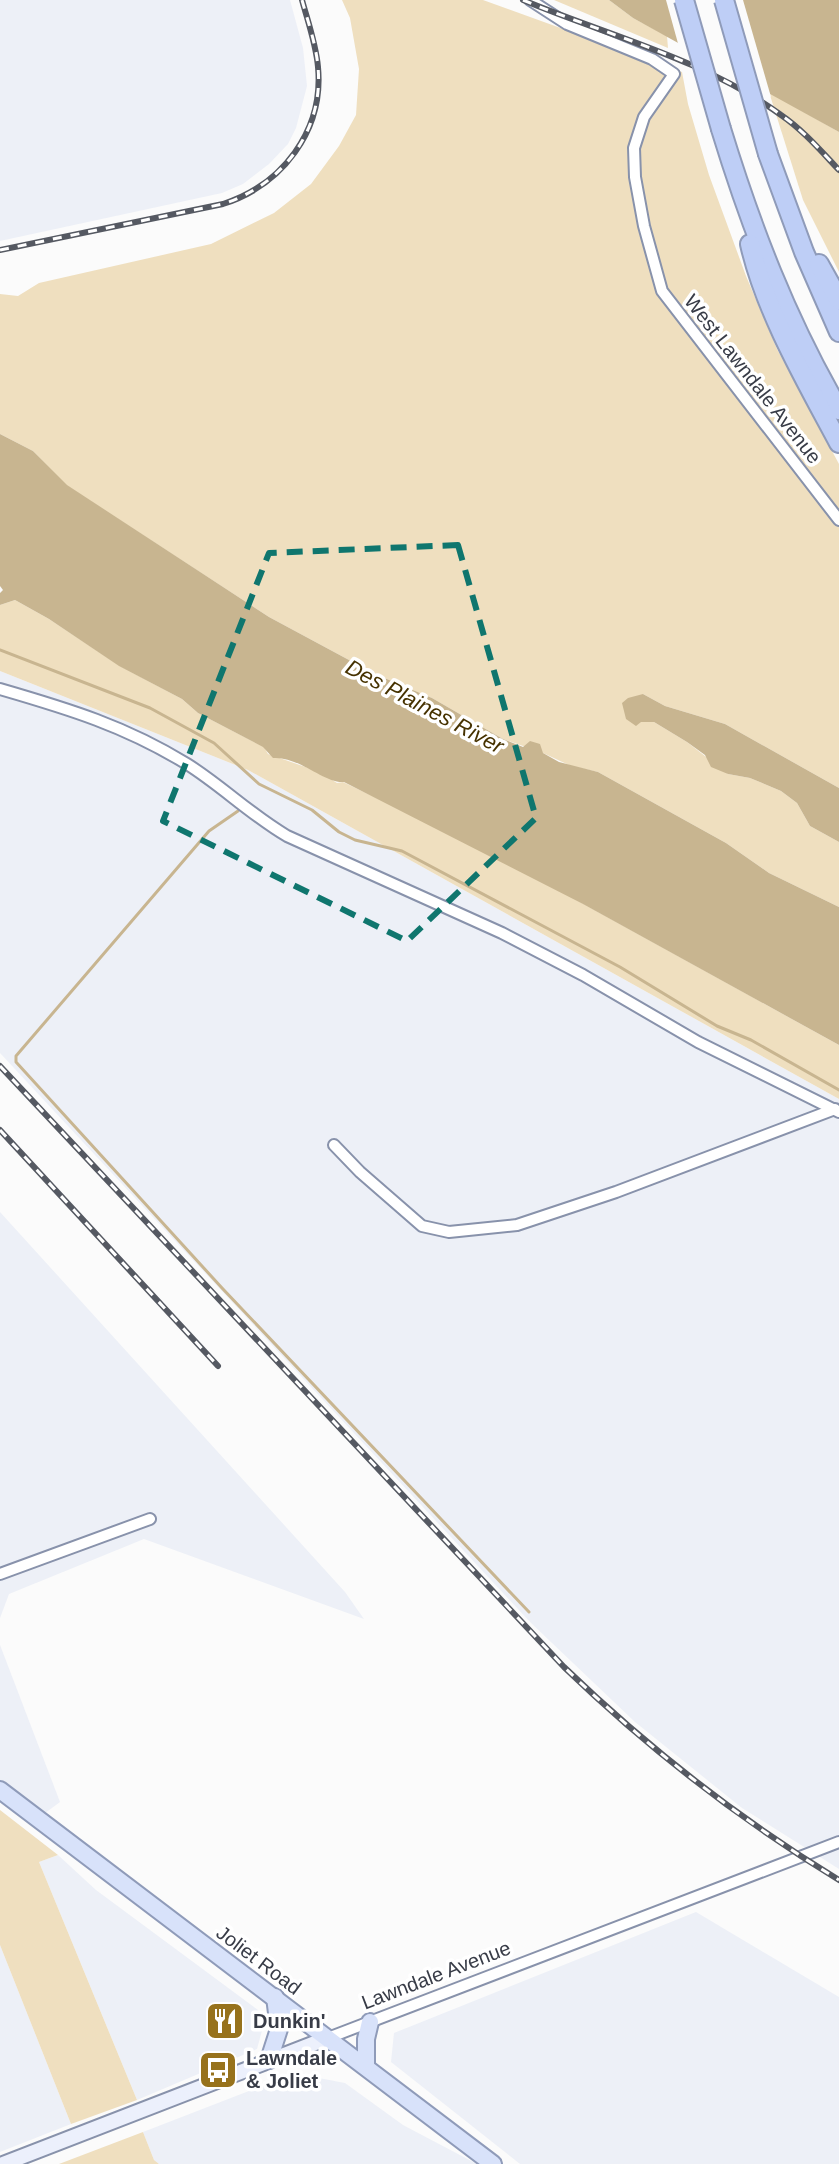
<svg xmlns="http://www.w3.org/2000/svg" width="839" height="2164" viewBox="0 0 839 2164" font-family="Arial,sans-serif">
<rect width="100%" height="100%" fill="#fbfbfb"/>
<!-- built -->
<g fill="#edf0f7">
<polygon points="0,0 290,0 303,48 307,86 296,128 288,144 269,164 243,184 222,193 0,241"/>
<polygon points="0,671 248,770 839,1099 839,1869 742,1808 635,1722 531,1623 0,1053"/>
<polygon points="0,1212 345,1592 364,1619 144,1539 9,1594 0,1618"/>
<polygon points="0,1645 60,1802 41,1816 0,1785"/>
<polygon points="58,1855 96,1890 266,2016 257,2049 137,2100 39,1862"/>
<polygon points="696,1912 839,1997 839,2164 520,2164 391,2062 394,2033"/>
<polygon points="0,1945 71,2124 0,2152"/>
<polygon points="303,2075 345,2083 403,2125 477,2164 159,2164 154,2160 143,2132 280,2079"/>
</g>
<!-- green -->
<g fill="#efdfbf">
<polygon points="342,0 483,0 682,72 688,104 709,175 746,276 777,349 839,464 839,788 725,724 665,706 643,694 641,722 654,722 687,742 728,774 750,778 781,791 797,803 810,826 839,842 839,907 769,873 726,843 598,772 571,766 543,753 503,739 432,698 375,674 269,617 66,485 33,451 0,434 0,294 18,296 39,283 211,244 274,213 311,184 339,146 356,115 359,69 350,18"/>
<polygon points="554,0 609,0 633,18 667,36 668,48"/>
<polygon points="769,92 839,132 839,272 803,200"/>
<polygon points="15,600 49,619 120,666 182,699 198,713 264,747 268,754 320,772 337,783 343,782 482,848 839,1045 839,1099 248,770 0,671 0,605"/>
<polygon points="0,1810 58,1855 39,1862 137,2100 71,2124 0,1945"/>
<polygon points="143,2132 154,2160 159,2164 59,2164"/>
</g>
<!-- water -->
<g fill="#c8b590">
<polygon points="609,0 839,0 839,132 633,18"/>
<path d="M0,434L33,451L67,485L269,617L375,674L432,698L503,739L523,747L530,741L540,744L543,753L559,762L598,772L726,843L769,873L839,907V1045L583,904L344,782C325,784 299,756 273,758L263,747L198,713L182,699L119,666L49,619L15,600L0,605V593L3,590L0,586Z"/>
<polygon points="643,694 665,706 725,724 839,788 839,842 810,826 797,803 781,791 750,778 728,774 711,767 705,755 687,742 654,722 641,722 636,726 626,719 622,703 628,698"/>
</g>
<!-- pier -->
<polygon fill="#fbfbfb" points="666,0 743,0 771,97 679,47"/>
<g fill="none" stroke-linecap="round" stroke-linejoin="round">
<!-- stream -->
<g stroke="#c8b590" stroke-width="3">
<polyline points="0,650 150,708 214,743 259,784 312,810 339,832 355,840 402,851 620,967 717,1026 751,1040 839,1090"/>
<polyline points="238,811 209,831 16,1056 16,1062 222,1288 529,1612"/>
</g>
<!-- street casing -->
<g stroke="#8892ab" stroke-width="14">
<g id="street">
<polyline points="530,0 567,24 652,59 674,74 644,117 634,148 635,177 644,226 662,291 839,520"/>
<path d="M0,689C69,709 125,726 187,764C222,786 251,815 287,836L502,933L583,975L698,1042L839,1112"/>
<polyline points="334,1145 360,1172 422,1226 449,1232 517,1225 616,1192 835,1109"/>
<polyline points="0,1574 150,1519"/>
<polyline points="328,2038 839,1842"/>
</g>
</g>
<!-- secondary casing -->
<g stroke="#8892ab" stroke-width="18">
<polyline id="secondary" points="3,2164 328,2038"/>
</g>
<!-- primary casing -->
<g stroke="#8f9bb9" stroke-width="20">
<g id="primary">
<polyline points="0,1790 493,2164"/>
<polyline points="269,2060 279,2029 275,1997"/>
<polyline points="366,2066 366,2039 370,2022"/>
</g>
</g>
<!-- highway casing -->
<g stroke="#8f9bb9" stroke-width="22">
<g id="highway">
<path d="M721,129C751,227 787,321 839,410"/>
<polyline points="768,154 804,252 839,332"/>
<path d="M750,244C765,311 807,383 839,443"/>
<polyline points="819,264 839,300"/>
</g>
</g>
<!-- street -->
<use href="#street" stroke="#fff" stroke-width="10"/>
<!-- secondary -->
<use href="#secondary" stroke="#ecf0fc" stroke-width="14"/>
<!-- primary -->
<use href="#primary" stroke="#d8e2fa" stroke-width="16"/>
<!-- highway -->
<use href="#highway" stroke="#becef6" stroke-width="18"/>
<!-- rail casing -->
<g stroke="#555962" stroke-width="6">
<g id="rail">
<path d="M523,0C609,36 704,59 781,115C803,130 821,151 839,170"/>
<path d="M0,250L223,204C282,185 324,131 318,67C316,44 308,22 302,0"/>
<path d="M0,1066L564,1667C648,1748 739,1819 839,1880"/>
<polyline points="0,1130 218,1366"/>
</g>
</g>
<!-- rail -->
<use href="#rail" stroke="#fff" stroke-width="3" stroke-dasharray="9" stroke-linecap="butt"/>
<!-- highway-bridge casing -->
<g stroke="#8f9bb9" stroke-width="22" stroke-linecap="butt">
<g id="highway-bridge">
<polyline points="684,0 721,129"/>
<polyline points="724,0 768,154"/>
</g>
</g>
<!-- highway-bridge -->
<use href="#highway-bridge" stroke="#becef6" stroke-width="18"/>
</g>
<!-- marked area -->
<path fill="none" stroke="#0f766e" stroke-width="6" stroke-dasharray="16 10" stroke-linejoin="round" d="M458,545L536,818L407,941L163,821L269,553Z"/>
<!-- icons -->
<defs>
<g id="restaurant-square" transform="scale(2)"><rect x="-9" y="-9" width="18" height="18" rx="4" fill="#97721c" stroke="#fff"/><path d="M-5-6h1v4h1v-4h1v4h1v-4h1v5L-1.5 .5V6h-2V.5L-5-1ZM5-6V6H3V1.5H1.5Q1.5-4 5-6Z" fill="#fff"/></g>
<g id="bus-square" transform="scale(2)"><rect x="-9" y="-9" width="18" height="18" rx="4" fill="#97721c" stroke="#fff"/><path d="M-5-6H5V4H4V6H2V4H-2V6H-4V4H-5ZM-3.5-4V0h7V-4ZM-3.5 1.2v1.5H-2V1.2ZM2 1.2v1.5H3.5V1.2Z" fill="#fff"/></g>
</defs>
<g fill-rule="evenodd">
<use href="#restaurant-square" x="225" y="2021"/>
<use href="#bus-square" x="218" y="2070"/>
</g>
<g text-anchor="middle" stroke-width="7" stroke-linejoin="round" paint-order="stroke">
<!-- street labels -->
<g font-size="20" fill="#383c47" stroke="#fff">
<text transform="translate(753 379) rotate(52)" y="7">West Lawndale Avenue</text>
<text transform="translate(259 1960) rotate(37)" y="7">Joliet Road</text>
<text transform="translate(436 1975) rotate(-21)" y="7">Lawndale Avenue</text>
</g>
<!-- poi labels -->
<g font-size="20" font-weight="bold" fill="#383c47" stroke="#fff" text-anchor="start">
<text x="253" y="2028">Dunkin'</text>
<text x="246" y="2065">Lawndale<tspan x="246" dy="23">&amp; Joliet</tspan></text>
</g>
<!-- water labels -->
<g font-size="22" font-style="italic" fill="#463201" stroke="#fff">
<text transform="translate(425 706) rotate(28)" y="8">Des Plaines River</text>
</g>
</g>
</svg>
